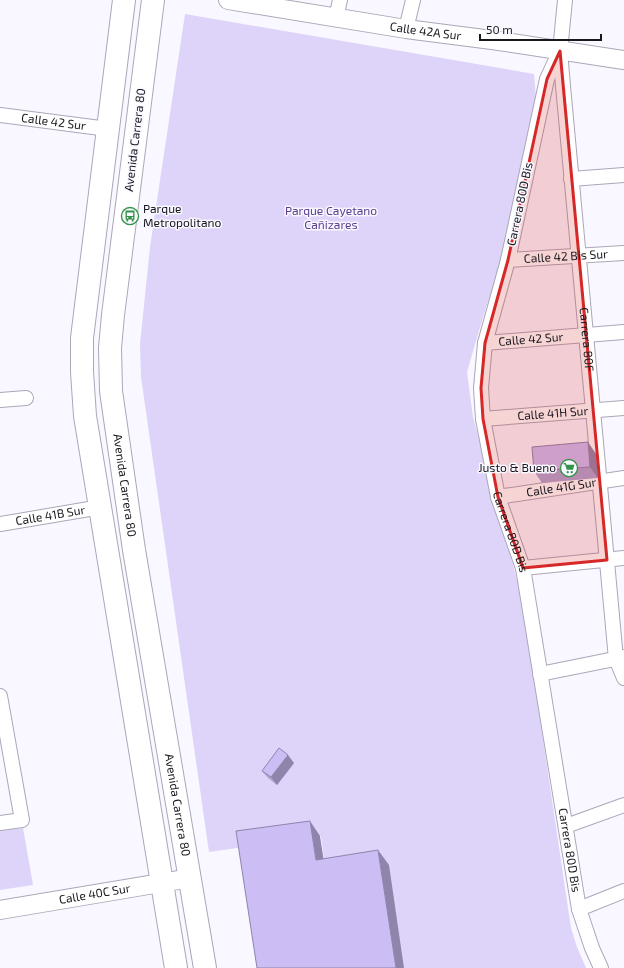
<svg xmlns="http://www.w3.org/2000/svg" width="624" height="968" viewBox="0 0 624 968" font-family="'Exo 2',sans-serif">
<rect width="100%" height="100%" fill="#f9f7ff"/>
<!-- green -->
<g fill="#ded4f9">
<polygon points="185,14 534,74 536,98 511,232 483,317 467,372 473,417 522,598 571,928 577,947 586,968 404,968 326,875 321,836 209,852 141,377 140,344 150,247"/>
<polygon points="23,828 33,885 0,890 0,831"/>
</g>
<g fill="none" stroke-linecap="round" stroke-linejoin="round">
<!-- minor casing -->
<g stroke="#aba7b8" stroke-width="16">
<g id="minor">
<path id="s1" d="M565,0L560,51L563,86L616,659L624,678"/>
<polyline points="336,18 340,0"/>
<polyline points="406,29 413,0"/>
<path id="s2" d="M560,51L547,79L508,260L485,343L481,388L483,419L498,497L523,568L579,909L592,948L601,968"/>
<path id="s3" d="M0,115L108,129"/>
<polyline points="571,179 624,175"/>
<path id="s4" d="M508,260L624,253"/>
<path id="s5" d="M485,343L624,332"/>
<polyline points="0,400 26,398"/>
<path id="s6" d="M483,419L624,408"/>
<path id="s7" d="M498,497L624,478"/>
<path id="s8" d="M0,524L101,507"/>
<polyline points="523,568 624,558"/>
<polyline points="540,674 624,657"/>
<polyline points="0,696 22,820 0,823"/>
<polyline points="566,826 624,805"/>
<polyline points="579,909 624,891"/>
</g>
</g>
<!-- tertiary casing -->
<g stroke="#aba7b8" stroke-width="20">
<g id="tertiary">
<path id="s9" d="M228,0L406,29L492,40L624,60"/>
<path id="s10" d="M0,910L190,878"/>
</g>
</g>
<!-- primary casing -->
<g stroke="#aba7b8" stroke-width="24">
<g id="primary">
<polyline points="124,0 82,338 82,372 85,416 176,968"/>
<path id="s11" d="M153,0L113,315L110,348L111,391L134,550L205,968"/>
</g>
</g>
<!-- minor -->
<use href="#minor" stroke="#fff" stroke-width="14"/>
<!-- tertiary -->
<use href="#tertiary" stroke="#fff" stroke-width="18"/>
<!-- primary -->
<use href="#primary" stroke="#fff" stroke-width="22"/>
</g>
<!-- wall -->
<g fill="#afa3d2">
<polygon points="596,454 598,478 542,483 534,471"/>
<polygon points="294,763 277,785 268,778 262,771"/>
</g>
<!-- shaded-wall -->
<g fill="#8f84ab">
<polygon points="588,442 596,454 598,478 590,467"/>
<polygon points="288,755 294,763 277,785 271,777"/>
<polygon points="310,821 320,836 326,875 316,860"/>
<polygon points="378,850 389,865 404,968 396,968"/>
</g>
<!-- building -->
<g fill="#ccbdf4" stroke="#8f84ab">
<polygon points="588,442 590,467 534,471 532,447"/>
<polygon points="279,748 288,755 271,777 262,771"/>
<polygon points="310,821 316,860 378,850 396,968 257,968 236,831"/>
</g>
<!-- marked area -->
<path fill="#d62828" fill-opacity="0.2" stroke="#d62828" stroke-width="3" stroke-linejoin="round" d="M560,51L607,560L523,568L498,497L483,419L481,388L485,343L508,260L547,79Z"/>
<!-- icons -->
<defs>
<g id="bus-ring" transform="scale(0.9)"><circle r="9.5" fill="#f9f7ff" stroke="#339448" stroke-width="1.5"/><path d="M-5-6H5V4H4V6H2V4H-2V6H-4V4H-5ZM-3.5-4V0h7V-4ZM-3.5 1.2v1.5H-2V1.2ZM2 1.2v1.5H3.5V1.2Z" fill="#339448"/></g>
<g id="supermarket-ring" transform="scale(0.9)"><circle r="9.5" fill="#f9f7ff" stroke="#339448" stroke-width="1.5"/><path d="M-6-5.5h2.5l.6 2H6L4.5 2H-2.5L-4.4-4H-6ZM-1.5 3.2a1.3 1.3 0 1 0 .1 0ZM3 3.2a1.3 1.3 0 1 0 .1 0Z" fill="#339448"/></g>
</defs>
<g fill-rule="evenodd">
<use href="#bus-ring" x="130" y="216"/>
<use href="#supermarket-ring" x="569" y="468"/>
</g>
<g text-anchor="middle" stroke-width="3" stroke-linejoin="round" paint-order="stroke">
<!-- street labels -->
<g font-size="12" fill="#18171d" stroke="#f9f7ff">
<text dy="4" stroke="none"><textPath href="#s9" startOffset="200">Calle 42A Sur</textPath></text>
<text dy="4" stroke="none"><textPath href="#s3" startOffset="54">Calle 42 Sur</textPath></text>
<text transform="translate(135 140) rotate(-83)" y="4">Avenida Carrera 80</text>
<text transform="translate(520 204) rotate(-78)" y="4">Carrera 80D Bis</text>
<text dy="4" stroke="none"><textPath href="#s4" startOffset="58">Calle 42 Bis Sur</textPath></text>
<text dy="4" stroke="none"><textPath href="#s5" startOffset="46">Calle 42 Sur</textPath></text>
<text dy="4" stroke="none"><textPath href="#s1" startOffset="341">Carrera 80F</textPath></text>
<text dy="4" stroke="none"><textPath href="#s6" startOffset="70">Calle 41H Sur</textPath></text>
<text dy="4" stroke="none"><textPath href="#s11" startOffset="489">Avenida Carrera 80</textPath></text>
<text dy="4" stroke="none"><textPath href="#s7" startOffset="64">Calle 41G Sur</textPath></text>
<text dy="4" stroke="none"><textPath href="#s8" startOffset="51">Calle 41B Sur</textPath></text>
<text dy="4" stroke="none"><textPath href="#s2" startOffset="495">Carrera 80D Bis</textPath></text>
<text dy="4" stroke="none"><textPath href="#s11" startOffset="813">Avenida Carrera 80</textPath></text>
<text dy="4" stroke="none"><textPath href="#s2" startOffset="819">Carrera 80D Bis</textPath></text>
<text dy="4" stroke="none"><textPath href="#s10" startOffset="96">Calle 40C Sur</textPath></text>
</g>
<!-- poi labels -->
<g font-size="12" fill="#18171d" stroke="#f9f7ff" text-anchor="start">
<text x="143" y="213">Parque<tspan x="143" dy="14">Metropolitano</tspan></text>
<text x="556" y="472" text-anchor="end">Justo &amp; Bueno</text>
</g>
<!-- park labels -->
<g font-size="12" fill="#5d4090" stroke="#f9f7ff">
<text x="331" y="215">Parque Cayetano<tspan x="331" dy="14">Cañizares</tspan></text>
</g>
</g>
<!-- scale -->
<path d="M480 34v6h121v-6" fill="none" stroke="#18171d" stroke-width="2"/>
<text x="486" y="34" font-size="12" fill="#18171d" stroke="#f9f7ff" stroke-width="3" paint-order="stroke">50 m</text>
</svg>
